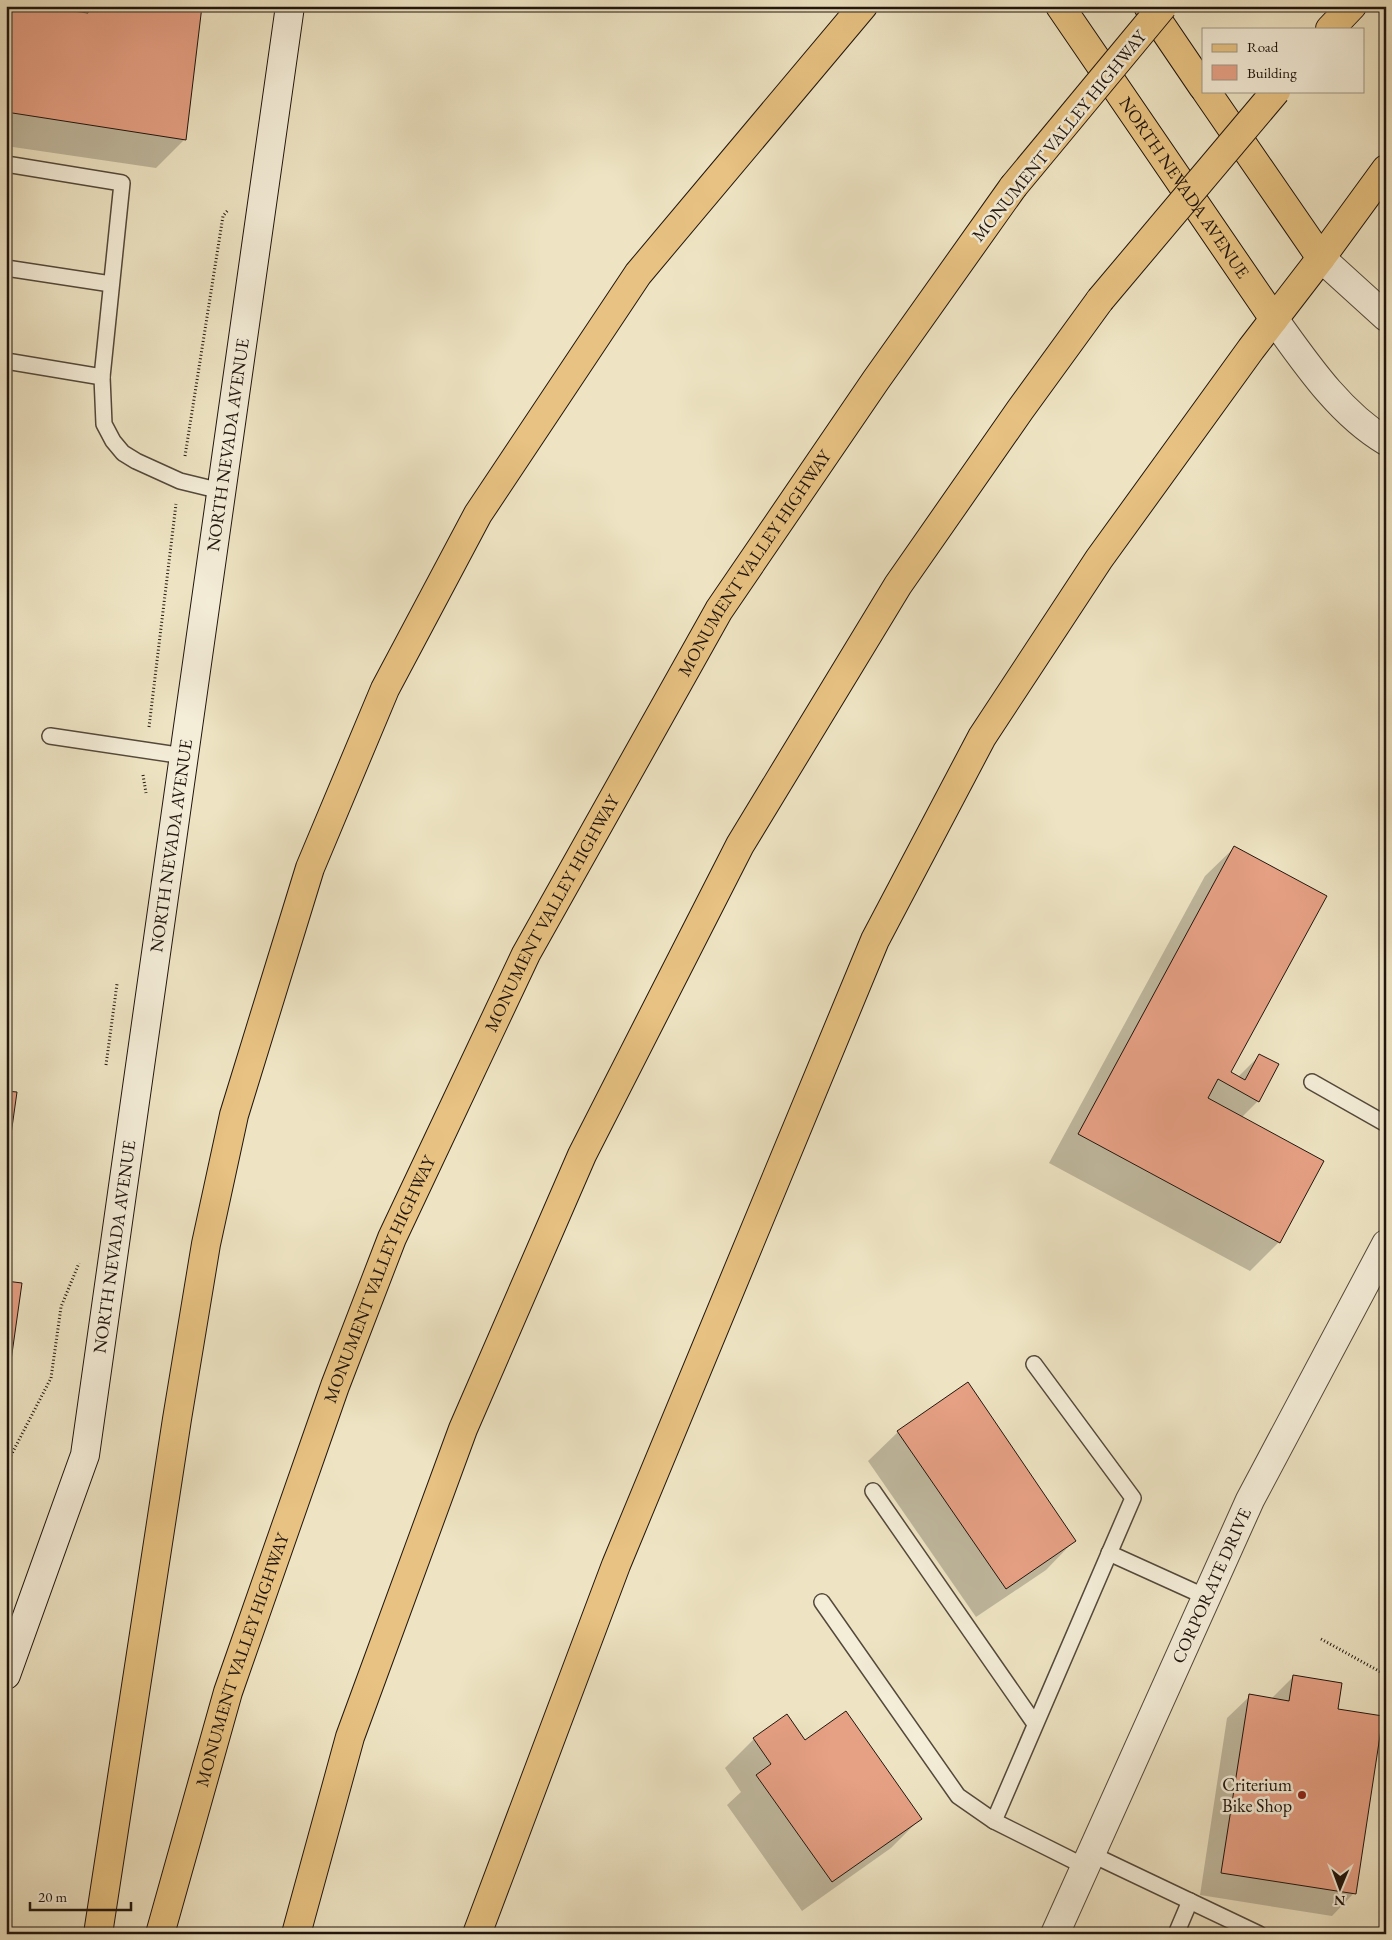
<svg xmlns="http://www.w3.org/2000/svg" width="1392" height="1940" viewBox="0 0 1392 1940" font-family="'EB Garamond',serif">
<rect width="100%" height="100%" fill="#eee4c3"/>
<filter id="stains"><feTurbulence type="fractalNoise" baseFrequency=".004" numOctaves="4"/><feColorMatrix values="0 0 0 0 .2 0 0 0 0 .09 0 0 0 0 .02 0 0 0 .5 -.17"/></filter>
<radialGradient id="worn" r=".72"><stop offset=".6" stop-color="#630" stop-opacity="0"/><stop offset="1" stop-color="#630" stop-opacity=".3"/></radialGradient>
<!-- shadow -->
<g fill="#0003">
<polygon points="6,6 64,11 65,6 201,6 185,139 156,168 6,146"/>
<polygon points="1235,847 1229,1073 1238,1077 1260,1055 1258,1101 1241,1118 1279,1242 1250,1271 1049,1163 1205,876"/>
<polygon points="968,1384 1075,1540 1046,1570 976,1617 868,1461 898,1432"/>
<polygon points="1293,1677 1336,1711 1354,1893 1332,1916 1200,1895 1227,1718 1250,1696 1271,1699"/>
<polygon points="754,1739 805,1741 920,1819 891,1848 802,1911 727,1805 741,1792 725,1768"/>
</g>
<!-- building -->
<g fill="#e6a084" stroke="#20150e">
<polygon points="6,6 36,6 88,13 89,6 202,6 186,140 6,112"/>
<polygon points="1234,846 1327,896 1231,1072 1245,1080 1259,1054 1279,1064 1259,1102 1218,1079 1208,1098 1324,1161 1280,1243 1078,1134"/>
<polygon points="6,1091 17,1092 6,1170"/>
<polygon points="6,1281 22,1283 6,1396"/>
<polygon points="968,1382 1076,1541 1006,1589 897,1431"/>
<polygon points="1293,1675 1342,1683 1338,1709 1383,1716 1356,1894 1221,1873 1249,1694 1289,1701"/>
<polygon points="846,1711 922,1819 832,1882 756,1775 771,1764 753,1738 787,1714 805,1740"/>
</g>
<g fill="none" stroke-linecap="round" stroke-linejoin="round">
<!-- service casing -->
<g stroke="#54493b" stroke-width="18">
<g id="service">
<polyline points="6,164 122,183 102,377 104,424 113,441 123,453 136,461 180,481 221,491"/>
<polyline points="6,268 111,284"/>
<polyline points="6,361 102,377"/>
<polyline points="50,736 184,756"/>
<polyline points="1312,1082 1386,1124"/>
<polyline points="1034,1364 1133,1498 994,1821 1086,1867"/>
<polyline points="873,1491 1035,1724"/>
<polyline points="1109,1553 1206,1597"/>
<polyline points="822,1602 958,1796 994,1821"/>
<polyline points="1091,1854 1259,1934"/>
<polyline points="1176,1934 1190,1901"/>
</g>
</g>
<!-- tertiary casing -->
<g stroke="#54493b" stroke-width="30">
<g id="tertiary">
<polyline points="1321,258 1386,317"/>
<path d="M1274,319C1305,362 1339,413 1386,441"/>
<path id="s1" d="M1055,1934L1250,1500L1386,1244"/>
</g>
</g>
<!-- secondary casing -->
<g stroke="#20150e" stroke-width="30">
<g id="secondary">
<path id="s2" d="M6,1675L85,1455L290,6"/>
</g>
</g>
<!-- primary casing -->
<g stroke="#20150e" stroke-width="30">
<g id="primary">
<path id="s3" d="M1060,6L1274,319"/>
<polyline points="1148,6 1203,87"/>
<polyline points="1206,91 1321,258"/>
</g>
</g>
<!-- motorway casing -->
<g stroke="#20150e" stroke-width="30">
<g id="motorway">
<polyline points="1330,29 1352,6"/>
<polyline points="98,1934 177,1419 206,1244 234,1115 310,868 385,689 478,514 638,274 863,6"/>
<path id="s4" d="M160,1934L228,1692L335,1386L392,1238L526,954L719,610L876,380L1013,187"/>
<polyline points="296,1934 350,1737 463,1429 582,1155 740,845 898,585 1020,410 1100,300"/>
<polyline points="477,1934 616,1565 875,940 982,737 1099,559 1251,349 1321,258 1386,169"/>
</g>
</g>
<!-- path -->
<g stroke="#20150e" stroke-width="3" stroke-dasharray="1 2.5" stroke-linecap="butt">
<polyline points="185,456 223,216 228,210"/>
<polyline points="149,727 176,504"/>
<polyline points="143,775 146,793"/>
<polyline points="106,1065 117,984"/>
<polyline points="6,1465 51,1378 61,1307 79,1263"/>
<polyline points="1321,1639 1386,1675"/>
<polyline points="1380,1934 1386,1903"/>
</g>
<!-- service -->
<use href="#service" stroke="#f4edd8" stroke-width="15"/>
<!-- tertiary -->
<use href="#tertiary" stroke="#f4edd8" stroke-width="28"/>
<!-- secondary -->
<use href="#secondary" stroke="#f4edd8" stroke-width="28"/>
<!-- primary -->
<use href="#primary" stroke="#e7c282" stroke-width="28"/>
<!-- motorway -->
<use href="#motorway" stroke="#e7c282" stroke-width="28"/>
<!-- motorway-bridge casing -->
<g stroke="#20150e" stroke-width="30" stroke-linecap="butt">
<g id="motorway-bridge">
<polyline points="1013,187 1163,6"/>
<polyline points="1100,300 1276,91"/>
</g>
</g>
<!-- motorway-bridge -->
<use href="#motorway-bridge" stroke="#e7c282" stroke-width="28"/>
</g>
<!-- markers -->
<circle fill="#8f2418" stroke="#f4edd8" stroke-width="2" cx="1302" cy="1795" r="5"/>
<g text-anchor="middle" stroke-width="5" stroke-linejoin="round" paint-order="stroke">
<!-- street labels -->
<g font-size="18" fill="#20150e" stroke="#f4edd8">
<text transform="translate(1059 136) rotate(-51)" y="6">MONUMENT VALLEY HIGHWAY</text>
<text dy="6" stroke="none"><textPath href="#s3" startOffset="220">NORTH NEVADA AVENUE</textPath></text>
<text dy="6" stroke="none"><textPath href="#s2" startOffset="1254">NORTH NEVADA AVENUE</textPath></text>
<text dy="6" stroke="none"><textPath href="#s4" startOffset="1501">MONUMENT VALLEY HIGHWAY</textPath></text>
<text dy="6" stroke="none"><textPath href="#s2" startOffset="849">NORTH NEVADA AVENUE</textPath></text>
<text dy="6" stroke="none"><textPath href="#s4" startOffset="1096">MONUMENT VALLEY HIGHWAY</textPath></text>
<text dy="6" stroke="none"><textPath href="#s2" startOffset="444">NORTH NEVADA AVENUE</textPath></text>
<text dy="6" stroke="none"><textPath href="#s4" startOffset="691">MONUMENT VALLEY HIGHWAY</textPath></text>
<text dy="6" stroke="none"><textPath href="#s1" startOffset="382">CORPORATE DRIVE</textPath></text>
<text dy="6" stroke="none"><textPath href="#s4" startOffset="286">MONUMENT VALLEY HIGHWAY</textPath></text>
</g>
<!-- poi labels -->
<g font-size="18" fill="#20150e" stroke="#f4edd8" text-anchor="end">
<text x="1292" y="1791">Criterium<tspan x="1292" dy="21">Bike Shop</tspan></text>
</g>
</g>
<!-- margin -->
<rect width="1392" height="1940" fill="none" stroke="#eee4c3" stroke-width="25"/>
<rect x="8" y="8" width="1377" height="1925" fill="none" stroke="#20150e" stroke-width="2.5"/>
<rect x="12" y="12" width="1367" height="1915" fill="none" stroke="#20150e"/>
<!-- legend -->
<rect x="1202" y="28" width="162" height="65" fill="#f4edd8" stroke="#9f9787"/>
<rect x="1212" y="44" width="25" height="8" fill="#e7c282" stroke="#9f9787"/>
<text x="1247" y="52" font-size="15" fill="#20150e">Road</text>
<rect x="1212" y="65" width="25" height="15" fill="#e6a084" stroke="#9f9787"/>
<text x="1247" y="78" font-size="15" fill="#20150e">Building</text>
<!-- north arrow -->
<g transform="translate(1340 1888) rotate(181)" stroke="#f4edd8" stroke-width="4" paint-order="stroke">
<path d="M0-4L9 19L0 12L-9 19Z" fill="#20150e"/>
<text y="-8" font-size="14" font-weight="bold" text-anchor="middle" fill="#20150e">N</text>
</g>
<!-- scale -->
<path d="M30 1902v8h101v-8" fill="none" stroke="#20150e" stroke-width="2.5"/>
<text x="38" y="1902" font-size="15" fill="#20150e" stroke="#f4edd8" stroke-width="4" paint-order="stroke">20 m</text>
<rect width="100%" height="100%" filter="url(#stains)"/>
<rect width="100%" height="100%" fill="url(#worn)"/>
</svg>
